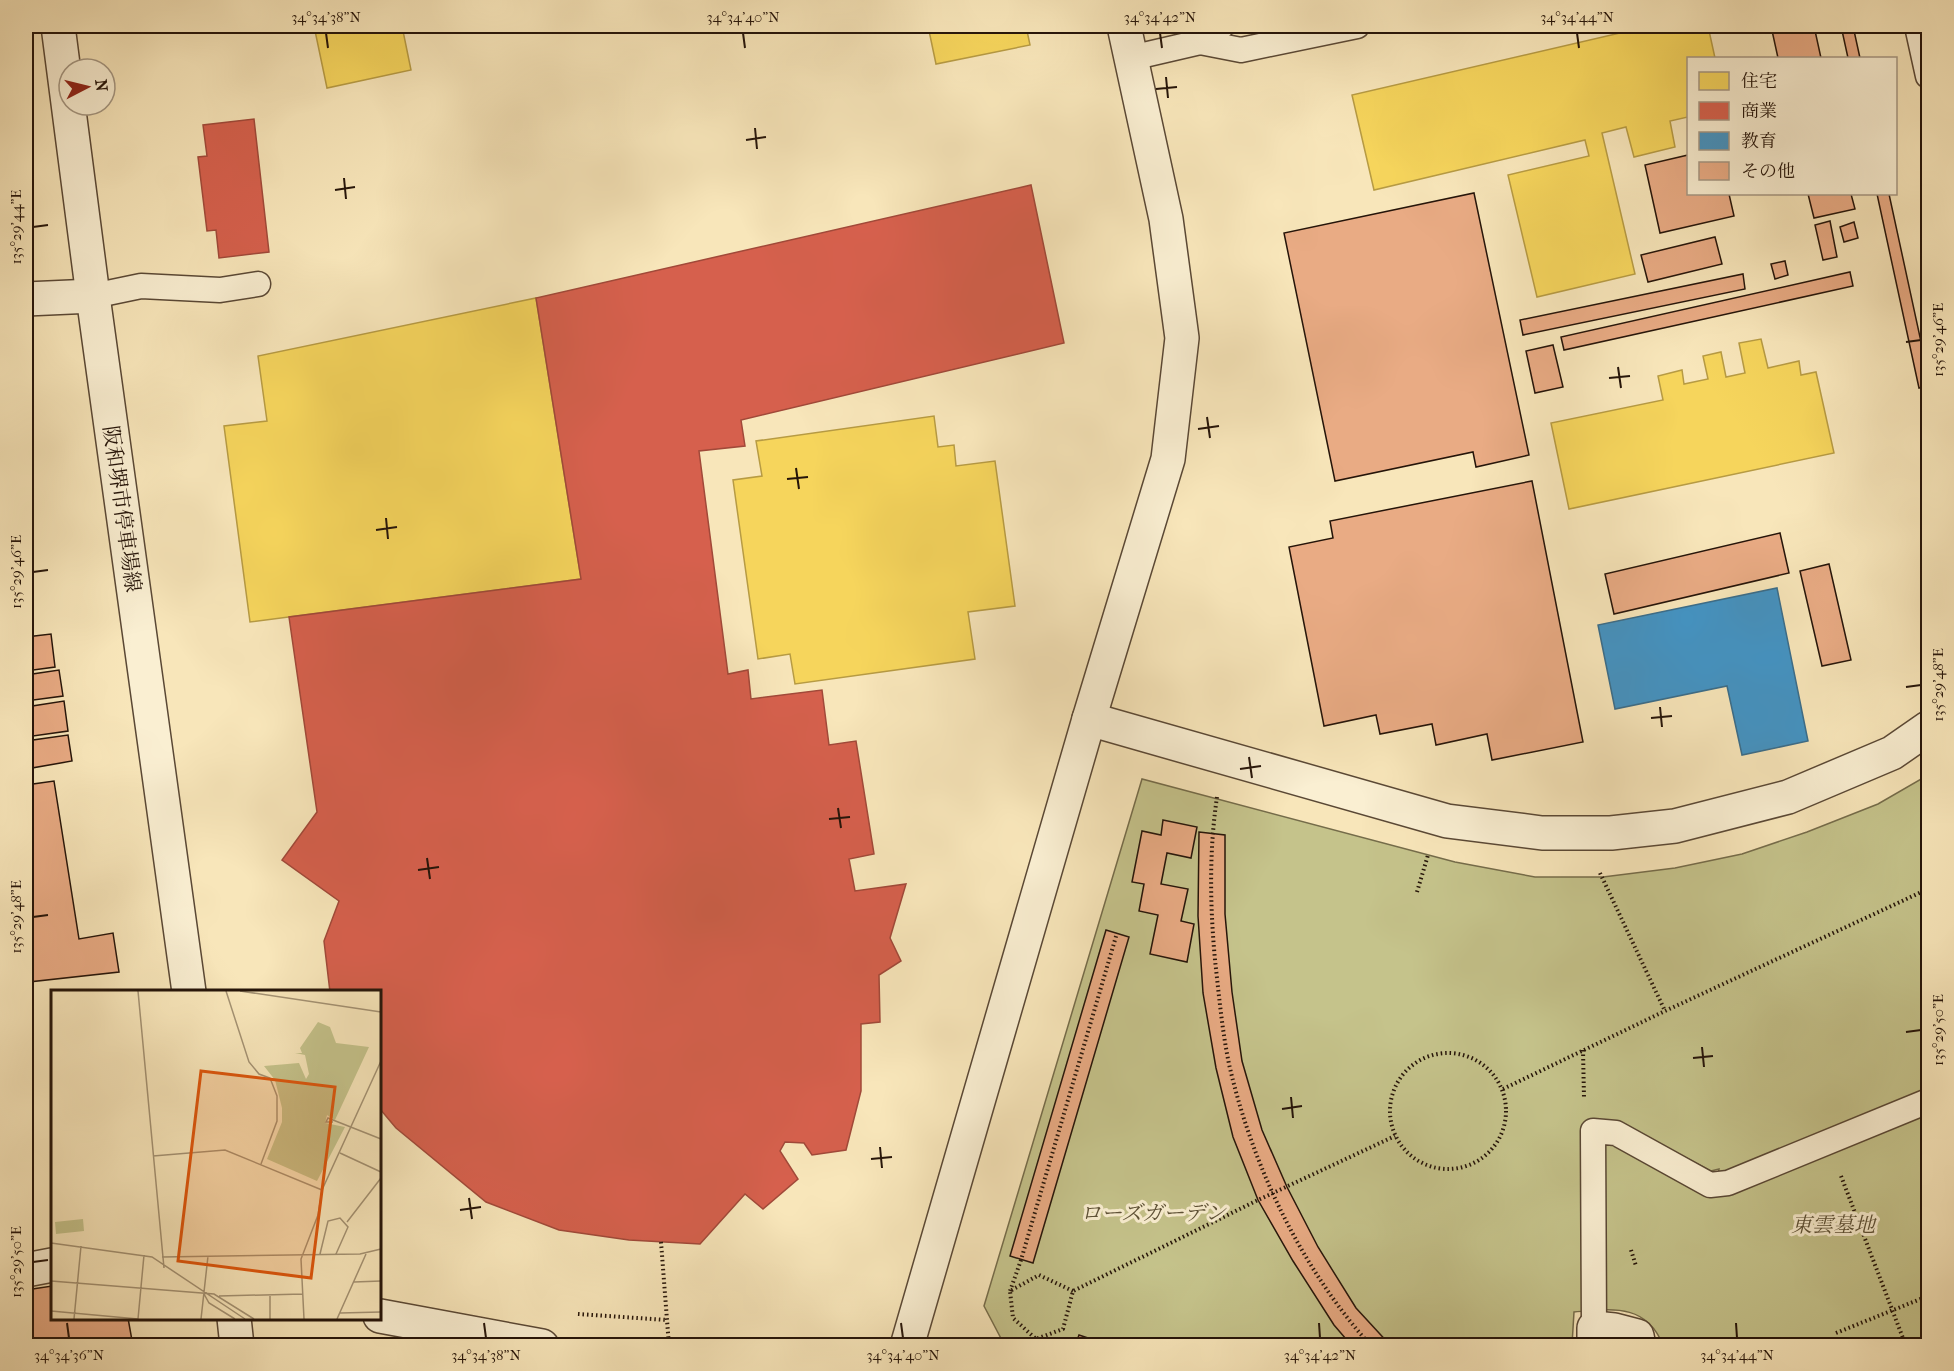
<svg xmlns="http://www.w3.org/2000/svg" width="1954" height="1371" viewBox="0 0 1954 1371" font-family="'IM FELL French Canon','Noto Serif JP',serif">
<rect width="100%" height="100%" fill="#f8e6ba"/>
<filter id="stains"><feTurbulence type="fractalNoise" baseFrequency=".00333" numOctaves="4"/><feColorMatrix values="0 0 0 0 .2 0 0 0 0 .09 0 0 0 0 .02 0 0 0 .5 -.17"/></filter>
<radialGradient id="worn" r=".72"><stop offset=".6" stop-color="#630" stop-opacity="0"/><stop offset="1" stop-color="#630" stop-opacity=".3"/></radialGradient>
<!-- green -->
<path fill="#c5c38b" stroke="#756c4a" stroke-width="1.5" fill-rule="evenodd" d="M1928,775V1345H1663C1646,1303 1612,1309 1574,1312L1572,1345L1005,1346L984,1306L1142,779L1455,862L1535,877H1603L1675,868L1742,854L1807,832L1878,804ZM1618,1122L1711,1171L1719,1169L1716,1196Z"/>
<!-- homes -->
<g fill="#f6d55c" stroke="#b79b43" stroke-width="1.5">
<polygon points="314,26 402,26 411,70 327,88"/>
<polygon points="928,26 1026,26 1030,45 936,64"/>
<polygon points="1650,26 1708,26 1715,58 1688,58 1688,117 1670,121 1675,147 1634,157 1626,127 1602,133 1635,274 1537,297 1508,175 1589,156 1585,140 1374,190 1352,95"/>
<polygon points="536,298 581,579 250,622 224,426 267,421 258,356"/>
<polygon points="1761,339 1768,368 1799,361 1801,375 1816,372 1834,453 1569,509 1551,423 1663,400 1658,376 1682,370 1684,384 1708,379 1703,356 1721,352 1726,377 1745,373 1739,343"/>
<polygon points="934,416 938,447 954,445 956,466 995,461 1015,606 968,612 975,659 795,684 790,654 758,659 733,480 762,476 756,441"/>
</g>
<!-- shops -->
<g fill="#d6604d" stroke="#a14939" stroke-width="1.5">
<polygon points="254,119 269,252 219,258 216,230 207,231 198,157 207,156 203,125"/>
<polygon points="1031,185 1064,343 741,420 745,446 699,451 728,674 748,670 751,699 822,690 829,745 856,741 874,854 849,859 855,891 906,884 890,938 901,961 879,975 880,1022 861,1024 861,1091 846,1150 812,1155 804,1143 785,1142 780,1151 798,1179 763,1209 745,1194 700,1244 629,1240 559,1230 486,1202 396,1128 380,1109 380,992 330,992 324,941 339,901 282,860 317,812 289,617 581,579 536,298"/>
</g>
<!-- schools -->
<polygon fill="#4393c3" stroke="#3a6d8b" stroke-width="1.5" points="1777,588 1808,741 1742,755 1727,686 1615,709 1598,625"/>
<!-- building -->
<g fill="#e9ab84" stroke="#251409" stroke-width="1.5">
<polygon points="1771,26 1814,26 1821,58 1778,58"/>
<polygon points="1841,26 1853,26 1860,58 1848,58"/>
<polygon points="1688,155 1688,194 1729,194 1734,216 1660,233 1645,165"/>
<polygon points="1474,193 1529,455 1476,467 1473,452 1335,481 1284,233"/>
<polygon points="1808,194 1851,194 1855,209 1814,218"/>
<polygon points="1877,194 1889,194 1928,374 1928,386 1919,388"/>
<polygon points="1830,221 1837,257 1823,260 1815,225"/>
<polygon points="1854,222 1858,238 1844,242 1840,227"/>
<polygon points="1715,237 1722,264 1648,282 1641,255"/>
<polygon points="1785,261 1788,275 1775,279 1771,264"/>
<polygon points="1850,272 1853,286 1564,350 1561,337"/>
<polygon points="1743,274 1745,289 1523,335 1520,320"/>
<polygon points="1553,345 1563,387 1535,393 1526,351"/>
<polygon points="1532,481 1583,742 1492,760 1487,734 1436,745 1432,724 1380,734 1376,715 1324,726 1289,547 1333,538 1330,521"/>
<polygon points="1780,533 1789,573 1614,614 1605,574"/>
<polygon points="1829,564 1851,660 1822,666 1800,571"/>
<polygon points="51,634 55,667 26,671 26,637"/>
<polygon points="59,670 63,696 26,701 26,675"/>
<polygon points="64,701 68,731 26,737 26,707"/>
<polygon points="68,735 72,761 26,769 26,741"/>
<polygon points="54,781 79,939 113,933 119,972 29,982 31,994 26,995 26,785"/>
<polygon points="1163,820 1197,827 1191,858 1167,853 1161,884 1188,889 1181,921 1194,924 1187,962 1150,954 1158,915 1139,911 1144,884 1132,882 1142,831 1161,835"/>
<polygon points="1199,832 1225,835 1225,914 1232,992 1242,1061 1262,1130 1287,1187 1318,1247 1356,1308 1391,1346 1352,1346 1334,1325 1293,1261 1258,1200 1233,1137 1216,1068 1203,993 1198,916"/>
<polygon points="1106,930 1129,937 1033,1263 1010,1256"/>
<polygon points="52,1286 52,1318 128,1318 133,1346 26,1346 26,1290"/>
<polygon points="1079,1335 1112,1346 1075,1346"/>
</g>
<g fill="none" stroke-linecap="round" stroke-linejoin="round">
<!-- service casing -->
<g stroke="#5a4835" stroke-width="27">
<g id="service">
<polyline points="1917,26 1928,76"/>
<polyline points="1200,42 1241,50 1357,26"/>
<polyline points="1131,58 1200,42 1222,26"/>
<polyline points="93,296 141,286 220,290 258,284"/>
<polyline points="1594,1328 1593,1131 1616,1133 1710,1185 1728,1183 1928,1101"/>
</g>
</g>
<!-- minor casing -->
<g stroke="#5a4835" stroke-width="36">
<g id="minor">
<polyline points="26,299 93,296"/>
<polyline points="1089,719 1447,821 1542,833 1611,833 1675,826 1788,797 1892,753 1928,728"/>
<polyline points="26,1270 52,1265"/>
<polyline points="1594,1346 1594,1328 1614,1330 1637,1336 1639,1346"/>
</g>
</g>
<!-- tertiary casing -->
<g stroke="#5a4835" stroke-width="36">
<g id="tertiary">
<polyline points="58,26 93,296 189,992"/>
<polyline points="380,1316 542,1346"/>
<polyline points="234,1318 237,1346"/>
<polyline points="907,1346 1089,719 1168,459 1182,338 1166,219 1124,26"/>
</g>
</g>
<!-- path -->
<g stroke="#251409" stroke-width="4" stroke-dasharray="1.5 3" stroke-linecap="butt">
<path d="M1217,797C1209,851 1210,906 1215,960C1219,995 1222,1030 1229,1064C1252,1165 1301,1268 1371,1346"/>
<polyline points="1600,873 1665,1011"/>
<polyline points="1417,892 1428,855"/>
<polyline points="1583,1050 1584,1098"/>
<circle cx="1448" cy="1111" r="58"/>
<polyline points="1503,1089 1665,1011 1928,889"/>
<polyline points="1841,1176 1906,1346"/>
<polyline points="661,1242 669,1346"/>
<polyline points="1631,1250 1636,1266"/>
<polyline points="1010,1291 1021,1260 1117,933"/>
<polyline points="1073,1291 1039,1275 1010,1291 1013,1318 1036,1339 1063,1329 1073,1291 1258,1200 1395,1136"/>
<polyline points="578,1314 667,1320"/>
<polyline points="1836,1333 1928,1296"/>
<polyline points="1036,1339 1062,1346"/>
</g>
<!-- service -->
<use href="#service" stroke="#faefd2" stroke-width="24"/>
<!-- minor -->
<use href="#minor" stroke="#faefd2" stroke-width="33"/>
<!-- tertiary -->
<use href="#tertiary" stroke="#faefd2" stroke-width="33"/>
</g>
<!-- ticks -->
<path fill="none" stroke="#251409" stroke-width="2" d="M326,33L328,48M743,33L745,48M1160,33L1162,48M1577,33L1579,48M1166,77L1168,98M1156,89L1177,87M755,128L757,149M746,140L766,137M344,178L346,199M335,190L355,187M33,227L48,225M1906,342L1921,340M1618,367L1621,388M1609,378L1630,376M1207,417L1210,438M1198,429L1219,426M796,468L799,489M787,479L808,477M386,518L388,539M376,530L397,527M33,572L48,570M1906,687L1921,685M1660,707L1662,727M1651,718L1672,716M1249,757L1252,778M1240,769L1261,766M838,808L841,828M829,819L850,817M427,858L430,879M418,870L439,867M33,917L48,915M1906,1032L1921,1030M1702,1047L1704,1067M1693,1058L1713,1056M1291,1097L1293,1118M1282,1109L1302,1106M880,1147L882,1168M871,1159L892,1157M469,1198L472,1219M460,1210L481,1207M33,1262L48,1260M67,1323L69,1338M484,1323L486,1338M901,1323L903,1338M1319,1323L1320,1338M1736,1323L1737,1338"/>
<g text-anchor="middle" stroke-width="6" stroke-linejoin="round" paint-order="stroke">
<!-- street labels -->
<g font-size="21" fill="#251409" stroke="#faefd2">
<text transform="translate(122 509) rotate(82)" y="7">阪和堺市停車場線</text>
</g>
<!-- park labels -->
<g font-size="21" font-style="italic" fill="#5d5136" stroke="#faefd2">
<text x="1153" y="1220">ローズガーデン</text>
<text x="1833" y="1232">東雲墓地</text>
</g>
</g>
<!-- overview -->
<g transform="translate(51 990)">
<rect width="330" height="330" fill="#f8e6ba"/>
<path d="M267,32L279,37L285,53L318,57L284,130L276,125L274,133L294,137L266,191L216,169L231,132V118L224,90L213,76L248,73L255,89L258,84L254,65L244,63H251L249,58ZM32,229L33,241L5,244L4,232Z" fill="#c5c38b"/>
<path fill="none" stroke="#a49273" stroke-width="1.5" d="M87,1L113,278M175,1L198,72L208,84L219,88L226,106V131L210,174M189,1L330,22M282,132H275L277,128L330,149M289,163L330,182M102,166L174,160L271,200M296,232L330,188M0,253L101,267L194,329M269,264L277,231L289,228L297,237L285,264M111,267L309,264L330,259M0,291L163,304L203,329M303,292L330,291M153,304L158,313L184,329M168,306L252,304M0,321L87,329M289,323L330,322M23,329L30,256M87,329L93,265M150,329L157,266M219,329V305M253,329L250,269L267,225L271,200L330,71M286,329L315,264"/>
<path fill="#de560c" fill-opacity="0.15" stroke="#de560c" stroke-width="3" d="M150,81L284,97L260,288L127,271Z"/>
<rect width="330" height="330" fill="none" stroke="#251409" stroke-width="3"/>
</g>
<!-- margin -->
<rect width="1954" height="1371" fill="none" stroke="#f8e6ba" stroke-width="66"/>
<!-- legend -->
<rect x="1687" y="57" width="210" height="138" fill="#faefd2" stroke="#a59782" stroke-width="1.5"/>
<rect x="1699" y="72" width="30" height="18" fill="#f6d55c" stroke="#a59782" stroke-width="1.5"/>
<text x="1741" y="87" font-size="18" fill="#251409">住宅</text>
<rect x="1699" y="102" width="30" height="18" fill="#d6604d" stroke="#a59782" stroke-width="1.5"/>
<text x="1741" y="117" font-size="18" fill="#251409">商業</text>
<rect x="1699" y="132" width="30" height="18" fill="#4393c3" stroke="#a59782" stroke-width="1.5"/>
<text x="1741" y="147" font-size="18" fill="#251409">教育</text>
<rect x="1699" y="162" width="30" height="18" fill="#e9ab84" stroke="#a59782" stroke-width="1.5"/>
<text x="1741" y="177" font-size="18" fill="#251409">その他</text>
<!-- north arrow -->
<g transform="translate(87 87) rotate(83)"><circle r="28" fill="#faefd2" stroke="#a59782" stroke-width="1.5"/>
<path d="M0-4.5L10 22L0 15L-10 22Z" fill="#8f2418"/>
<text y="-9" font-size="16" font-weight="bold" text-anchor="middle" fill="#251409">N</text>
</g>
<rect x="33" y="33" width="1888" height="1305" fill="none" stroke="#251409" stroke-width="2"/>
<g font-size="15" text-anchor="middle" fill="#251409">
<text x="326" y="22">34°34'38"N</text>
<text x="743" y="22">34°34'40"N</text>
<text x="1160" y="22">34°34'42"N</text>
<text x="1577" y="22">34°34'44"N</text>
<text transform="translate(16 227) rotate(-90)" y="5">135°29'44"E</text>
<text transform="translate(1938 340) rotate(-90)" y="5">135°29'46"E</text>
<text transform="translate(16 572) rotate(-90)" y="5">135°29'46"E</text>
<text transform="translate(1938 685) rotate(-90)" y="5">135°29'48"E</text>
<text transform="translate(16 917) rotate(-90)" y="5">135°29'48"E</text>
<text transform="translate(1938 1030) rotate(-90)" y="5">135°29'50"E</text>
<text transform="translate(16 1262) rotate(-90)" y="5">135°29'50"E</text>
<text x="69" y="1360">34°34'36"N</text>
<text x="486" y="1360">34°34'38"N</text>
<text x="903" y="1360">34°34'40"N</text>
<text x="1320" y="1360">34°34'42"N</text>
<text x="1737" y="1360">34°34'44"N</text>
</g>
<rect width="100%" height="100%" filter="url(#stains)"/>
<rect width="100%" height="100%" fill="url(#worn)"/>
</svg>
